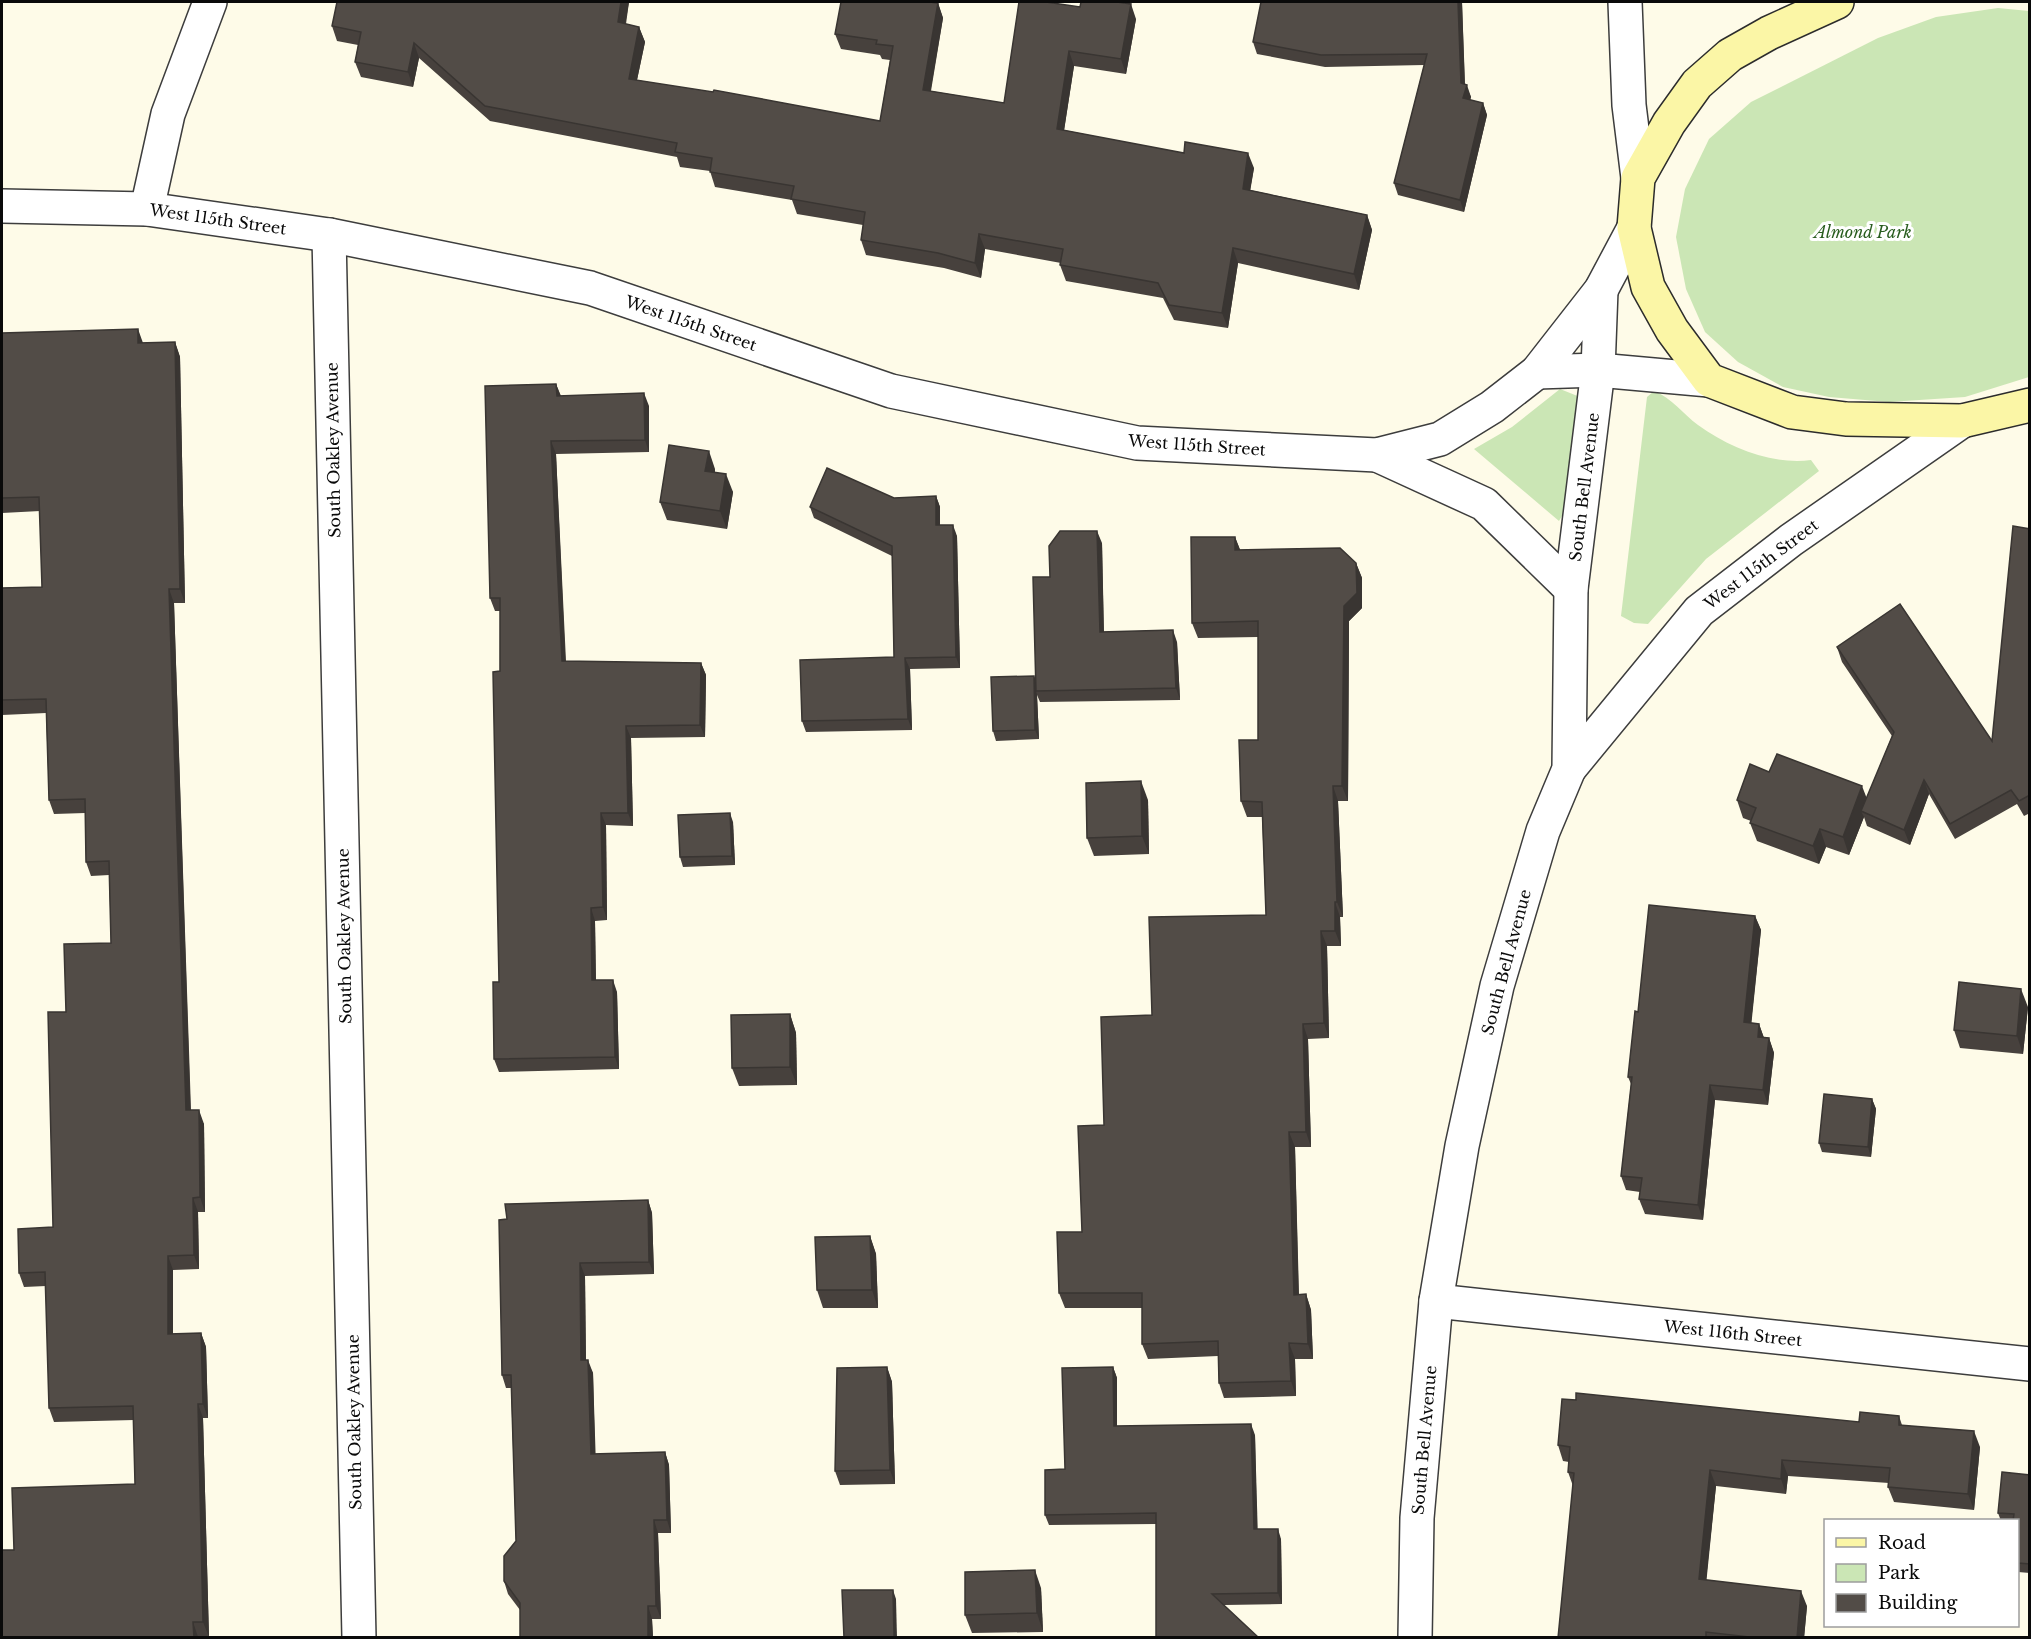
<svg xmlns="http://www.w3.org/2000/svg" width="2031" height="1639" viewBox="0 0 2031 1639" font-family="'Libre Baskerville',serif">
<rect width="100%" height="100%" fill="#fefbe8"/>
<!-- green -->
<g fill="#cbe6b5">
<polygon points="1998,8 2029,11 2029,377 1965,397 1889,402 1829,397 1783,387 1738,362 1705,332 1686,289 1676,237 1685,189 1709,139 1751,102 1878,38 1936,17"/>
<polygon points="1560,389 1580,397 1569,504 1559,521 1474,449 1512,427"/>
<path d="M1654,391C1672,398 1683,414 1698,425C1730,448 1772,465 1811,460L1819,471L1706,559L1648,624L1634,623L1621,616L1647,397Z"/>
</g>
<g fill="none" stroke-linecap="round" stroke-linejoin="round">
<!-- street casing -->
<g stroke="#3d3d3d" stroke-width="36">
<g id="street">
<polyline points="1625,2 1629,105 1638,178"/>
<polyline points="2,206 147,209 329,235 590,288 891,391 1137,443 1377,455 1440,439 1492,407 1537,372 1601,290 1634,228"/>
<polyline points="147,209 168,114 210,2"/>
<polyline points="329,235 359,1638"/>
<polyline points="1537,372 1598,370 1709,380"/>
<polyline points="1377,455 1484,504 1571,589"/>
<polyline points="1569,769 1699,611 1791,540 1962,421"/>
<polyline points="1436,1301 2030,1364"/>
<polyline points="1415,1638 1417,1518 1436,1301 1462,1146 1497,986 1543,831 1569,769 1571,589 1598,370 1601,290"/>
</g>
</g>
<!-- secondary casing -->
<g stroke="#2c2c2c" stroke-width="36">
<polyline id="secondary" points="1837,2 1769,33 1730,55 1697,84 1669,123 1638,178 1634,228 1648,287 1672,330 1709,380 1792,412 1846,419 1962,421 2030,405"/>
</g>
<!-- street -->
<use href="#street" stroke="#fff" stroke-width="33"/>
<!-- secondary -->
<use href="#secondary" stroke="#fbf6a6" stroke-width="33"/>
</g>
<!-- wall -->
<g fill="#47413d">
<polygon points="337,2 629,2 626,24 639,27 645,42 637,80 880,121 890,60 882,59 880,55 841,49 835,34 938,3 943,18 931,91 1004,103 1019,2 1136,19 1126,74 1074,66 1064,130 1254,168 1250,190 1367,215 1372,230 1359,290 1238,263 1228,328 1174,320 1163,298 1066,281 1060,265 1061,263 985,249 981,278 944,268 866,255 861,240 863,225 797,214 792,200 715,187 710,171 680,167 677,157 490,121 419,58 413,87 361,77 355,62 358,45 337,41 332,26"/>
<polygon points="1462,2 1465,84 1471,97 1470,100 1483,103 1487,115 1464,212 1398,195 1394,183 1424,65 1325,67 1257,54 1253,42"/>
<polygon points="2,333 143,343 175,342 180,357 185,603 174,603 191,1110 204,1124 205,1212 198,1212 199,1269 173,1270 173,1334 201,1333 206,1347 208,1418 203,1418 209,1637 198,1637 198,1638 2,1638 14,1550 135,1484 134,1420 54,1422 49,1408 46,1286 24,1287 19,1273 53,1227 66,1012 111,943 109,875 91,876 86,862 85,813 54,814 49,800 46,713 2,715 2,588 42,587 40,511 2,513"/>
<polygon points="556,384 561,396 649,406 649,452 556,454 566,661 701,663 706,675 705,737 631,738 633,826 606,825 607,920 595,921 596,980 617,992 619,1069 499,1072 494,1059 499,982 500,611 495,611 490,598"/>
<polygon points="715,469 715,472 733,492 727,529 667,520 660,502"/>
<polygon points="936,496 940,507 940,525 957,536 960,668 910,669 912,730 806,732 802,721 894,657 892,556 814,518 810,507 894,498"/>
<polygon points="2030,529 2030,813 2024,816 2017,804 1955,839 1929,794 1910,845 1867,826 1864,817 1849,855 1826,847 1819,864 1757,841 1750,823 1751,821 1743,818 1737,800 1769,772 1867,798 1892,736 1842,662 1837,647 1992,741"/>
<polygon points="1235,537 1240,550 1356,563 1362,578 1362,608 1349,621 1348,801 1338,801 1343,917 1340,917 1341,946 1327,946 1329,1038 1308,1039 1311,1147 1295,1147 1299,1294 1306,1294 1311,1310 1313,1359 1295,1359 1296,1396 1224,1398 1219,1383 1218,1356 1148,1359 1142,1344 1142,1308 1065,1308 1059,1293 1082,1232 1104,1125 1152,1015 1266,915 1262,817 1247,817 1241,801 1258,740 1258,637 1198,638 1192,623"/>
<polygon points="1102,543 1104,632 1177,642 1180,700 1040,702 1037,695 1039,739 996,741 993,731 1034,676 1036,681 1050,577"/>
<polygon points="1148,800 1149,854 1094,856 1087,838"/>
<polygon points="733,822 735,865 683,867 680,857"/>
<polygon points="1755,916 1761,930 1751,1023 1759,1024 1764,1038 1769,1038 1774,1053 1768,1105 1715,1100 1703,1220 1645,1214 1639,1199 1640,1192 1626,1190 1621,1176 1631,1084 1628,1077 1638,1012"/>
<polygon points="2028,1007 2023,1054 1960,1048 1954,1030"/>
<polygon points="790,1014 796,1033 797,1085 739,1086 732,1068"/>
<polygon points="1872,1099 1876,1109 1871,1157 1822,1152 1819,1143"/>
<polygon points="648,1200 652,1213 654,1274 585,1276 586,1360 593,1373 595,1454 665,1452 669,1465 671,1533 658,1533 661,1619 652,1619 653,1638 520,1638 520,1610 508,1594 504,1581 516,1541 511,1388 506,1388 502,1375 507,1219"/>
<polygon points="870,1236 876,1254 878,1308 823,1308 817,1290"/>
<polygon points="887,1367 892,1382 895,1484 840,1485 835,1471"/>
<polygon points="1113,1367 1117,1378 1117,1426 1255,1435 1257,1529 1281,1539 1282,1604 1224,1605 1156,1638 1156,1524 1049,1525 1045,1515"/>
<polygon points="1899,1416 1902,1425 1980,1447 1974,1510 1894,1502 1888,1487 1889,1483 1788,1476 1786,1494 1716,1486 1706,1580 1807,1606 1804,1638 1558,1638 1573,1486 1568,1472 1569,1462 1563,1461 1558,1445 1859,1422"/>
<polygon points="2030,1475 2030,1573 2018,1572 2018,1521 2001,1521 1998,1513"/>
<polygon points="1041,1588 1043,1632 972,1633 965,1615"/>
</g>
<!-- shaded-wall -->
<g fill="#393532">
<polygon points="621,2 629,2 623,37 618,22"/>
<polygon points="1458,2 1462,2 1465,91 1467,85 1471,97 1467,110 1463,98 1461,83"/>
<polygon points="938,3 943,18 928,105 923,90"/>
<polygon points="1131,4 1136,19 1126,74 1121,59"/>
<polygon points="639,27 645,42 634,94 629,79"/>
<polygon points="414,43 419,58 413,87 408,72"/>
<polygon points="1069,51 1074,66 1062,144 1057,129"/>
<polygon points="1483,103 1487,115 1464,212 1460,200"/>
<polygon points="1248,153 1254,168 1248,204 1243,189"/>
<polygon points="1367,215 1372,230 1359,290 1354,274"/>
<polygon points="979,234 985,249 981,278 975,263"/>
<polygon points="1233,248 1238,263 1228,328 1222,313"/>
<polygon points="138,329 143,343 138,343"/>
<polygon points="175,342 180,357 185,603 180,589"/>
<polygon points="556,384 561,397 557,396"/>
<polygon points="644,393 649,406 649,452 645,440"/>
<polygon points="551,441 556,454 566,674 562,661"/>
<polygon points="709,451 715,469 712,489 705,471"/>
<polygon points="726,474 733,492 727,529 720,511"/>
<polygon points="936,496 940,507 940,536 936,525"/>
<polygon points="953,525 957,536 960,668 956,657"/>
<polygon points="1097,531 1102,543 1104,644 1100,632"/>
<polygon points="1235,537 1241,552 1235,550"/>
<polygon points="1356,563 1362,578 1362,608 1349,621 1348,801 1342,786 1344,606"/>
<polygon points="169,589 174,603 191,1124 186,1110"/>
<polygon points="1173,630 1177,642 1180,700 1176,688"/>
<polygon points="905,658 910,669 912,730 908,719"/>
<polygon points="701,663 706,675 705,737 700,725"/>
<polygon points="1034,676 1037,685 1036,691 1037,695 1039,739 1035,730"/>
<polygon points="626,726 631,738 633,826 628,813"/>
<polygon points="1924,780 1929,794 1910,845 1904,830"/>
<polygon points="1141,781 1148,800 1149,854 1142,836"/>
<polygon points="1333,786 1338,801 1343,917 1337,902"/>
<polygon points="1862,786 1869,804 1861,811 1864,817 1849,855 1843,837"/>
<polygon points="601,813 606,825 607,920 603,907"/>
<polygon points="730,813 733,822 735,865 732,856"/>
<polygon points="1820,829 1826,847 1819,864 1813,846"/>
<polygon points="1335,902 1340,917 1341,946 1335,931"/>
<polygon points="591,908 595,921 596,993 592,980"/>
<polygon points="1755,916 1761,930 1750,1037 1744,1022"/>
<polygon points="1321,931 1327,946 1329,1038 1324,1023"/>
<polygon points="613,980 617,992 619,1069 615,1057"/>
<polygon points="2021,989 2028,1007 2023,1054 2017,1036"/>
<polygon points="790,1014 796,1033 797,1085 790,1067"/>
<polygon points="1303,1024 1308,1039 1311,1147 1306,1132"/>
<polygon points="1759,1024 1764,1038 1758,1037"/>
<polygon points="1769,1038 1774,1053 1768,1105 1763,1090"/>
<polygon points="1710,1085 1715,1100 1703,1220 1698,1205"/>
<polygon points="1872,1099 1876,1109 1871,1157 1868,1147"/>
<polygon points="199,1110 204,1124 205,1212 200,1197"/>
<polygon points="1289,1132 1295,1147 1299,1310 1294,1295"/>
<polygon points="193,1198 198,1212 199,1269 194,1255"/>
<polygon points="648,1200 652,1213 654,1274 649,1262"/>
<polygon points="870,1236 876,1254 878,1308 872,1290"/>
<polygon points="168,1256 173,1270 173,1348 168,1334"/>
<polygon points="580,1263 585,1276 586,1373 581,1360"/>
<polygon points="1306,1294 1311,1310 1313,1359 1308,1344"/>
<polygon points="201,1333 206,1347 208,1418 203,1404"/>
<polygon points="1289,1343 1295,1359 1296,1396 1291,1381"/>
<polygon points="588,1360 593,1373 596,1467 591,1454"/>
<polygon points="887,1367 892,1382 895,1484 890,1470"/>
<polygon points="1113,1367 1117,1378 1117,1437 1114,1426"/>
<polygon points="198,1404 203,1418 209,1637 203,1622"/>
<polygon points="1251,1424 1255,1435 1258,1540 1254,1529"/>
<polygon points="1974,1431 1980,1447 1974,1510 1968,1494"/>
<polygon points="665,1452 669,1465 671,1533 667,1520"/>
<polygon points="1782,1460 1788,1476 1786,1494 1781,1479"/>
<polygon points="1710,1470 1716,1486 1705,1595 1699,1579"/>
<polygon points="654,1520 658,1533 661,1619 656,1606"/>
<polygon points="1278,1529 1281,1539 1282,1604 1278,1593"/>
<polygon points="1035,1570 1041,1588 1043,1632 1037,1613"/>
<polygon points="893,1590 896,1599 897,1638 894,1638"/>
<polygon points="1801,1591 1807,1606 1804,1638 1797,1638"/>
<polygon points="648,1606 652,1619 653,1638 648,1638"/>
<polygon points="193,1622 198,1637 198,1638 194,1638"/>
</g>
<!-- building -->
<g fill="#524c47" stroke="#393532" stroke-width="1.5">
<polygon points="337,2 621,2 618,22 639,27 629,79 713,92 714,90 880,121 893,46 876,44 877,40 835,34 841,2 929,2 938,3 923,90 1004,103 1019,2 1046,2 1080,7 1081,2 1117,2 1131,4 1121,59 1069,51 1057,129 1184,153 1185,142 1248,153 1243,189 1367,215 1354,274 1233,248 1222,313 1169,305 1158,283 1060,265 1063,249 979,234 975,263 938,253 861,240 865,212 791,199 794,186 710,172 712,158 675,152 677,143 485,106 414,43 408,72 355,62 361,32 332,26"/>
<polygon points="1261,2 1458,2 1461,83 1467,85 1463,98 1483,103 1460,200 1394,183 1427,54 1321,55 1253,42"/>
<polygon points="138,329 138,343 175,342 180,589 169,589 186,1110 199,1110 200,1197 193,1198 194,1255 168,1256 168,1334 201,1333 203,1404 198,1404 203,1622 193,1622 194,1638 2,1638 2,1550 14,1550 12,1488 135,1484 133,1406 49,1408 45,1272 19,1273 18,1229 53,1227 48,1012 66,1012 64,944 111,943 109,861 86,862 85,799 49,800 46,699 2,700 2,588 42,587 39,497 2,498 2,333"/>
<polygon points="556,384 557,396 644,393 645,440 551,441 562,661 701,663 700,725 626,726 628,813 601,813 603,907 591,908 592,980 613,980 615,1057 494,1059 493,982 499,982 493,672 500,671 500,598 490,598 485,386"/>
<polygon points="669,445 709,451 705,471 726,474 720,511 660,502"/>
<polygon points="827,468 894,498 936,496 936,525 953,525 956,657 905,658 908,719 802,721 800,660 894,657 892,546 810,507"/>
<polygon points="2013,526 2030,529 2030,795 2019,801 2011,790 1950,824 1924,780 1904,830 1861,811 1894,732 1837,647 1900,604 1992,741"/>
<polygon points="1060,531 1097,531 1100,632 1173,630 1176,688 1036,691 1033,577 1050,577 1049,546"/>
<polygon points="1191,537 1235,537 1235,550 1340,548 1356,563 1357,593 1344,606 1342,786 1333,786 1337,902 1335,902 1335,931 1321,931 1324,1023 1303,1024 1306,1132 1289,1132 1294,1295 1306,1294 1308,1344 1289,1343 1291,1381 1219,1383 1218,1341 1142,1344 1142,1293 1059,1293 1057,1232 1082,1232 1078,1126 1104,1125 1101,1017 1152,1015 1149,917 1266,915 1262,802 1241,801 1239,740 1258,740 1258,621 1192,623"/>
<polygon points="1034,676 1035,730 993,731 991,677"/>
<polygon points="1777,754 1862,786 1843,837 1820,829 1813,846 1750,823 1756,808 1737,800 1750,764 1769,772"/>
<polygon points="1141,781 1142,836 1087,838 1086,783"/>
<polygon points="730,813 732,856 680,857 678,815"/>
<polygon points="1649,905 1755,916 1744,1022 1759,1024 1758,1037 1769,1038 1763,1090 1710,1085 1698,1205 1639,1199 1642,1178 1621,1176 1632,1077 1628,1077 1635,1011 1638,1012"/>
<polygon points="1959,982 2021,989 2017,1036 1954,1030"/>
<polygon points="790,1014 790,1067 732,1068 731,1015"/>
<polygon points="1824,1094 1872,1099 1868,1147 1819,1143"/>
<polygon points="648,1200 649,1262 580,1263 581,1360 588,1360 591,1454 665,1452 667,1520 654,1520 656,1606 648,1606 648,1638 520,1638 520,1603 504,1581 504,1556 516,1541 511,1375 502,1375 499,1220 507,1219 505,1204"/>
<polygon points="870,1236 872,1290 817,1290 815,1237"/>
<polygon points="887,1367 890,1470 835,1471 837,1368"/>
<polygon points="1113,1367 1114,1426 1251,1424 1254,1529 1278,1529 1278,1593 1212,1594 1259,1638 1156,1638 1156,1513 1045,1515 1045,1470 1065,1469 1062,1368"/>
<polygon points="1576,1393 1859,1422 1860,1412 1899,1416 1899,1425 1974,1431 1968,1494 1888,1487 1890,1468 1782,1460 1781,1479 1710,1470 1699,1579 1801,1591 1797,1638 1758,1638 1706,1632 1706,1638 1558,1638 1574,1473 1568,1472 1570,1447 1558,1445 1562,1399 1576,1400"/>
<polygon points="2002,1472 2030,1475 2030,1564 2018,1563 2018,1521 2013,1521 2014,1514 1998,1513"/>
<polygon points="1035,1570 1037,1613 965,1615 965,1572"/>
<polygon points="842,1590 893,1590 894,1638 844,1638"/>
</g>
<g text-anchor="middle" stroke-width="6" stroke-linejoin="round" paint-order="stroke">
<!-- street labels -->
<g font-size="16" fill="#0a0a0a" stroke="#fff">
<text transform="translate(218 219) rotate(8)" y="6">West 115th Street</text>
<text transform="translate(691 323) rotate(19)" y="6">West 115th Street</text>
<text transform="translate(1197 445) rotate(4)" y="6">West 115th Street</text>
<text transform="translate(333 450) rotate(-91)" y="6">South Oakley Avenue</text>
<text transform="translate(1584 487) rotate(-83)" y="6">South Bell Avenue</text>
<text transform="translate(1761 564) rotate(-37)" y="6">West 115th Street</text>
<text transform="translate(344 936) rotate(-91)" y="6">South Oakley Avenue</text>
<text transform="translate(1506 962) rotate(-75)" y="6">South Bell Avenue</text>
<text transform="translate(1733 1333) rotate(6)" y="6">West 116th Street</text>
<text transform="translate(354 1422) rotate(-91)" y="6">South Oakley Avenue</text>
<text transform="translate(1424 1440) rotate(-85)" y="6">South Bell Avenue</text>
</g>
<!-- park labels -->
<g font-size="16" font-style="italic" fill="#295d1f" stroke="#fff">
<text x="1863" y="238">Almond Park</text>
</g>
</g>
<!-- border -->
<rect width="2031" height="1639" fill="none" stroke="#0a0a0a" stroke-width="6"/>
<!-- legend -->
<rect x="1824" y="1519" width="195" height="108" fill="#ffffff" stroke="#9d9d9d" stroke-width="1.5"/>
<rect x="1836" y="1538" width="30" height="9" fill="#fbf6a6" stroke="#9d9d9d" stroke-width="1.5"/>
<text x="1878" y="1549" font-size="18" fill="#0a0a0a">Road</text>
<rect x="1836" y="1564" width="30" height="18" fill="#cbe6b5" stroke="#9d9d9d" stroke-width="1.5"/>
<text x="1878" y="1579" font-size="18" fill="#0a0a0a">Park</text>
<rect x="1836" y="1594" width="30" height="18" fill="#524c47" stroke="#9d9d9d" stroke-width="1.5"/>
<text x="1878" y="1609" font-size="18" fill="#0a0a0a">Building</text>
</svg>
